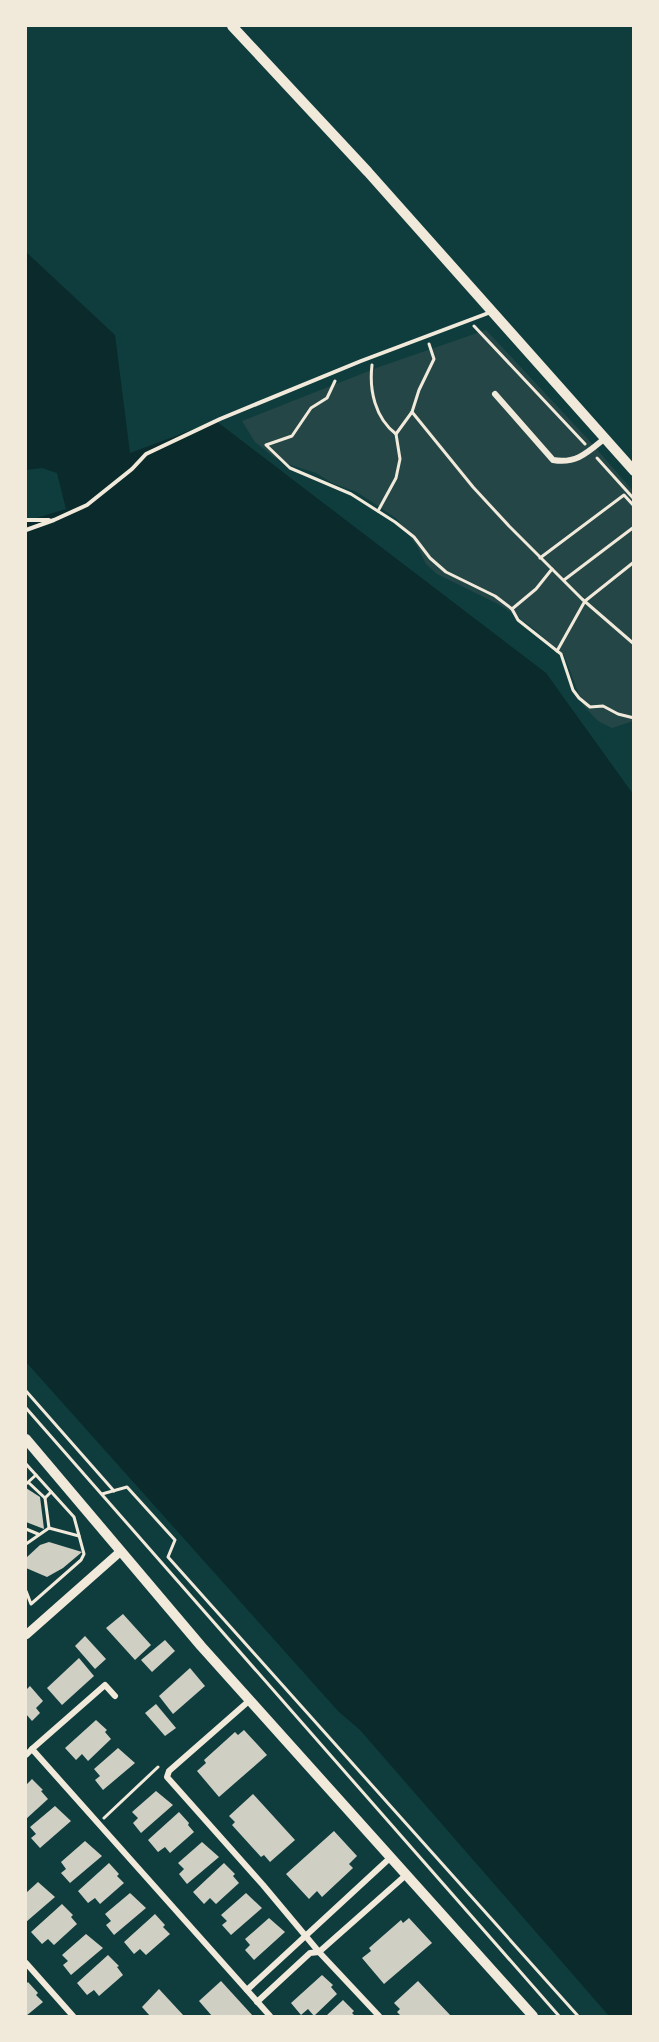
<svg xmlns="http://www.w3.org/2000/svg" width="659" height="2042" viewBox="0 0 659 2042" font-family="'PT Sans',sans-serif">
<rect width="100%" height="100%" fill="#0f3d3e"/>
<!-- green -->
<polygon fill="#244646" points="486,330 586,437 633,491 633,721 612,728 598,721 583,705 564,655 529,625 500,605 437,574 426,564 417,546 397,519 357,492 332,483 316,473 291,465 274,457 255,442 242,421 379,367"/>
<!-- water -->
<polygon fill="#0a2a2b" points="26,252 115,335 130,453 216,421 546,673 633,794 633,2016 609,2016 360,1730 338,1711 26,1362 26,521 66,509 57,473 42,468 26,470"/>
<!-- building -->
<g fill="#cfcfc3">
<polygon points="26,1488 40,1497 44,1529 26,1522"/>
<polygon points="49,1542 82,1552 63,1568 47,1577 26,1568 26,1558 40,1545"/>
<polygon points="123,1614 151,1645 135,1660 106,1628"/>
<polygon points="85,1636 106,1659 95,1669 75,1646"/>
<polygon points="165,1640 175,1651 152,1672 141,1660"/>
<polygon points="79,1658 94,1676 62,1705 47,1688"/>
<polygon points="190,1668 205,1686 173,1714 159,1696"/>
<polygon points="30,1686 43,1701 36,1708 40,1713 32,1721 26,1714 26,1690"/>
<polygon points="156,1704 176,1728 165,1736 145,1713"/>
<polygon points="96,1720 107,1730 105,1732 111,1739 88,1761 82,1754 76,1760 65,1748"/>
<polygon points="244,1730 267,1755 219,1797 197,1771 206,1763 204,1760 235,1732 238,1735"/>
<polygon points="118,1748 135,1763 103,1790 95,1780 100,1776 94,1769"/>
<polygon points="32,1779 43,1790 41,1791 48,1799 26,1819 26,1785"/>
<polygon points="156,1791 173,1805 141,1833 133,1823 138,1818 132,1812"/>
<polygon points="253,1794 295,1840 270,1862 264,1855 261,1857 232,1825 235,1822 229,1816"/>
<polygon points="55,1806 71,1821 40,1848 31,1838 36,1834 30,1827"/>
<polygon points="179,1812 189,1823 188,1825 194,1832 170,1853 165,1847 158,1852 148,1840"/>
<polygon points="334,1831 357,1856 349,1864 353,1868 322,1897 317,1891 309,1899 286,1874"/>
<polygon points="85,1841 102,1856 70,1883 61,1873 66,1869 61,1862"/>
<polygon points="202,1842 219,1857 187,1884 179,1874 184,1869 178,1863"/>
<polygon points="109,1863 119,1874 117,1876 124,1883 100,1904 95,1898 88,1903 78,1891"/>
<polygon points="224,1863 235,1874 233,1876 239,1883 216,1904 210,1898 204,1904 193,1892"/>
<polygon points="38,1882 55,1897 26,1922 26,1893"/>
<polygon points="130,1893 146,1908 114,1935 106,1925 111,1921 105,1914"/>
<polygon points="246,1893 262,1908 231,1935 222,1925 227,1921 221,1915"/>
<polygon points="62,1904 73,1915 71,1917 77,1924 54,1945 48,1939 42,1944 31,1932"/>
<polygon points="155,1914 165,1925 163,1927 170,1934 146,1955 140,1949 134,1954 124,1942"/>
<polygon points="269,1918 285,1932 254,1960 245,1950 250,1945 245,1939"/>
<polygon points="409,1918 432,1943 384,1984 362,1958 371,1951 369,1948 401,1920 403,1923"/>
<polygon points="86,1934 103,1948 71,1975 63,1965 68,1961 62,1955"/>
<polygon points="108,1955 119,1966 117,1967 123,1975 99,1996 94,1990 87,1995 77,1983"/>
<polygon points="322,1975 333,1985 331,1987 337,1994 314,2016 308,2009 301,2015 291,2003"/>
<polygon points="221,1981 253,2016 212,2016 199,2001"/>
<polygon points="418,1981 451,2016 401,2016 397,2012 400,2009 394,2003"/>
<polygon points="28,1982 38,1993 36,1995 43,2002 26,2016 26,1984"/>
<polygon points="159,1989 184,2016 150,2016 142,2007"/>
<polygon points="343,2000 354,2011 352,2013 355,2016 326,2016"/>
</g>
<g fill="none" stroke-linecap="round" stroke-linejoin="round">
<!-- path -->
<g stroke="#f1e9da" stroke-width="3">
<polyline points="474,326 585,444"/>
<path d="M372,365C369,390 375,418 396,434L412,412L473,487L509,526L582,599L634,644"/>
<polyline points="335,381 327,398 311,408 292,436 266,445 290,468 351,494 395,522 414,537 430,558 446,572 495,596 512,609 518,620 561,654 573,690 579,698 590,707 603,706 618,714 634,718"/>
<polyline points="412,412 419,390 434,359 429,344"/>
<polyline points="597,458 634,499"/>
<polyline points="378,511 396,478 400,459 396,434"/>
<polyline points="540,558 624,495 634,506"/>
<polyline points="564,580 634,527"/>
<polyline points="512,609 536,589 552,569"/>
<polyline points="557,651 585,601 634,562"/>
<polyline points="26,1391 114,1491"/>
<polyline points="26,1408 559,2016"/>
<polyline points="26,1464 74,1517 84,1554 81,1560 31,1604 26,1591"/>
<polyline points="29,1483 45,1498"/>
<polyline points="26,1484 36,1475"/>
<polyline points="102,1494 127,1487 175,1540 168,1557 578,2016"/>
<polyline points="49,1528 79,1536"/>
<polyline points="26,1529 38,1534"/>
<polyline points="26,1544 49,1528 45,1498 51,1492"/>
<polyline points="104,1818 158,1767"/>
</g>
<!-- service -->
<g stroke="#f1e9da" stroke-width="4">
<polyline points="26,520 49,520"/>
<polyline points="26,530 54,520 87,505 132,469 146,454 220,419 361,361 491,312"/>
</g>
<!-- minor -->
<g stroke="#f1e9da" stroke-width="6">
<path d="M495,394L553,460C576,464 587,453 604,439"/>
<polyline points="115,1696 105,1685 32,1749 270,2016"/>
<polyline points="250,1700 169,1771 167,1777 263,1885 319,1952 379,2016"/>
<polyline points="26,1755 32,1749"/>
<polyline points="26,1963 73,2016"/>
<polyline points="247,1990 391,1857"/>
<polyline points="257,2002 310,1953 319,1952 406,1875"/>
</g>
<!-- tertiary -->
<polyline stroke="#f1e9da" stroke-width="9" points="26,1635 121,1551"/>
<!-- secondary -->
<g stroke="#f1e9da" stroke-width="10">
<polyline points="232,26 368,172 634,471"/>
<polyline points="26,1439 201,1646 533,2016"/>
</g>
</g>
<!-- border -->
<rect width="659" height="2042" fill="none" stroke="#f1e9da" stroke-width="54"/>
</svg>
